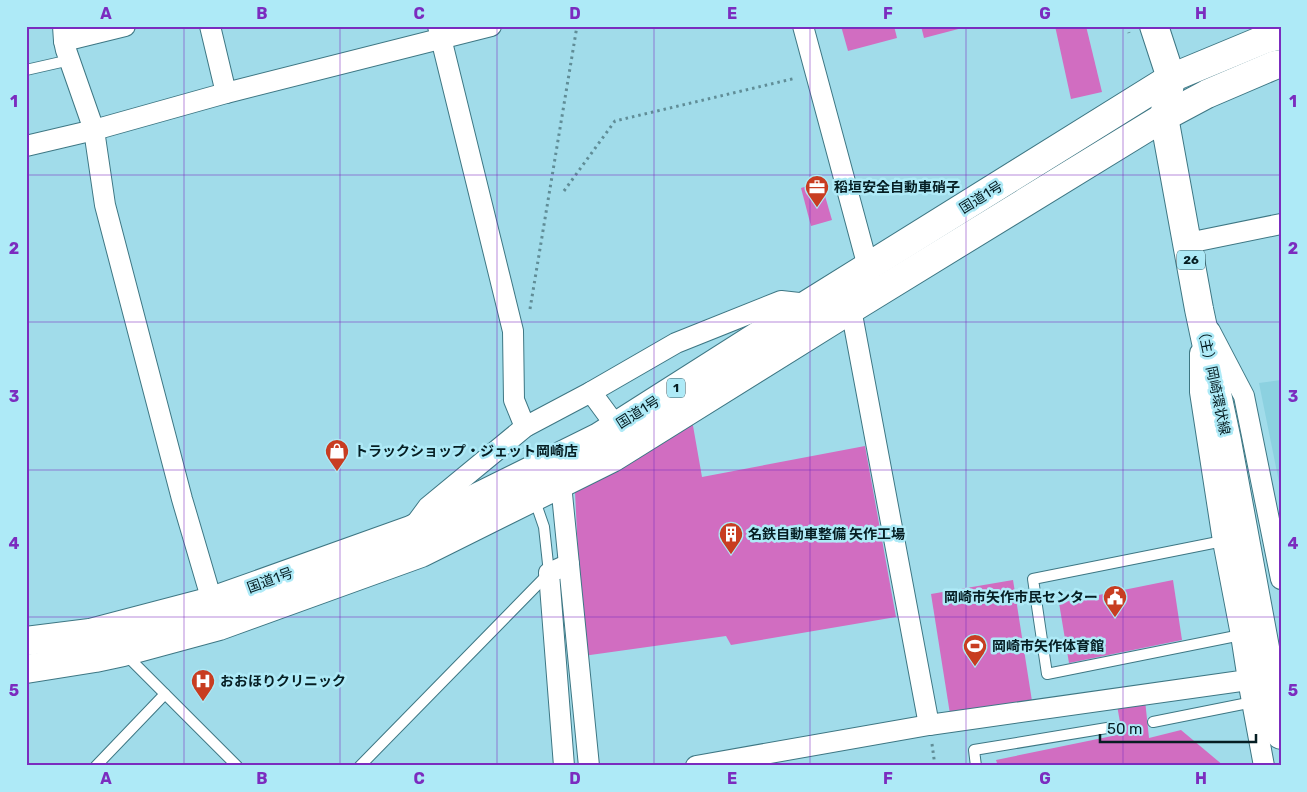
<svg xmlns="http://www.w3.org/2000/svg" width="1307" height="792" viewBox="0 0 1307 792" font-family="Rubik,'Noto Sans JP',sans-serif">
<rect width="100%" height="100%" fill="#a1dcea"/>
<!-- built -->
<polygon fill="#8cd1e0" points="1281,380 1281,492 1259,383"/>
<!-- building -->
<g fill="#d16dc1">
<polygon points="841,26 894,26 897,38 848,51"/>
<polygon points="921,26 965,26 966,27 924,38"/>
<polygon points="1055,26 1086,26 1102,92 1071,99"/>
<polygon points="821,182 832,220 811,226 801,188"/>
<polygon points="692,420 702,477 865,446 896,617 731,645 726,636 583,656 575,492"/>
<polygon points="1013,580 1032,701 950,714 931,594"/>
<polygon points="1173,580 1182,640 1069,663 1059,603"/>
<polygon points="1145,700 1149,738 1181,730 1224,766 998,766 996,760 1122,734 1117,705"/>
</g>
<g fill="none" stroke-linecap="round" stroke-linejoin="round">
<!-- lane casing -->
<g stroke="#3e7784" stroke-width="12">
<g id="lane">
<polyline points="26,70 70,60"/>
<polyline points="1223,541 1033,579 1047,674 1241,635"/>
<polyline points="125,654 237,766"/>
<polyline points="1153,722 1253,702"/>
<polyline points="96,766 165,694"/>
<polyline points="360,766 549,573 544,527 534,498"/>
<polyline points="976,766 974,750 1113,727"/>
</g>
</g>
<!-- street casing -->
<g stroke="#3e7784" stroke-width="22">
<g id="street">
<polyline points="63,26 64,41 66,50 94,130 105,205 182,499 212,601"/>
<polyline points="210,26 226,93"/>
<polyline points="438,26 513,331 514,400 525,427"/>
<polyline points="803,26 868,267"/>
<polyline points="64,41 125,26"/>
<polyline points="26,146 94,130 226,93 491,26"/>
<polyline points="1188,243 1281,224"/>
<polyline points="851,309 929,725"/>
<polyline points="1210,331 1244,396 1281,579"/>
<polyline points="591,392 616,426"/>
<polyline points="561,484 589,766"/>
<polyline points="414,526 428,507 525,427 591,392 676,343 781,301 808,304"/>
<polyline points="1248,680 1264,766"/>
<polyline points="564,766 549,573 569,564"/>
<polyline points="696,766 929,725 1248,680 1241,635 1223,541 1200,392 1200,353"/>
</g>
</g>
<!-- primary casing -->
<g stroke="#3e7784" stroke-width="30">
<polyline id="primary" points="1154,26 1171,78 1164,117 1199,309 1227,441 1281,735"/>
</g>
<!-- highway casing -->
<g stroke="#3e7784" stroke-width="30">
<g id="highway">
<polyline points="26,641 90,633 212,601 411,530 599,437 808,304 1171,78 1265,39 1281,35"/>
<polyline points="26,669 95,658 123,652 219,626 421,553 612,458 851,309 1164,117 1207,94 1275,65 1281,64"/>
</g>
</g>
<!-- path -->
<g stroke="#608d97" stroke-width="3" stroke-dasharray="2.5 4" stroke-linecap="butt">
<polyline points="1127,26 1129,33"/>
<polyline points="564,191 615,121 796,78"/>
<polyline points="530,309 577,26"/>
<polyline points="932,744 935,766"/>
</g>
<!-- lane -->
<use href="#lane" stroke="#fff" stroke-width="10"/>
<!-- street -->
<use href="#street" stroke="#fff" stroke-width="20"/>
<!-- primary -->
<use href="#primary" stroke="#fff" stroke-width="28"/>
<!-- highway -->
<use href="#highway" stroke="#fff" stroke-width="28"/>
</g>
<!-- grid -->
<path fill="none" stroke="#7b2cbf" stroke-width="1" stroke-opacity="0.55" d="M184,26V766M340,26V766M497,26V766M654,26V766M810,26V766M966,26V766M1123,26V766M26,175H1281M26,322H1281M26,470H1281M26,617H1281"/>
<!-- icons -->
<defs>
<g id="office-pin" transform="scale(1.25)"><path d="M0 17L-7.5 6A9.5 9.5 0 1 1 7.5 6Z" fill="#c83d21" stroke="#aeeaf7"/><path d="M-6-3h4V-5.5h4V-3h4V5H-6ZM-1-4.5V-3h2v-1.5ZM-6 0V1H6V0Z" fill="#fff"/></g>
<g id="shop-pin" transform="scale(1.25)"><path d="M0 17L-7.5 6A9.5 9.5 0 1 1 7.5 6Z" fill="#c83d21" stroke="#aeeaf7"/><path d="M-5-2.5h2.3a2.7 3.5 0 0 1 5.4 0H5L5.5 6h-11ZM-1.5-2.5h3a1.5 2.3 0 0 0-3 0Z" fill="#fff"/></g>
<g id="building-pin" transform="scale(1.25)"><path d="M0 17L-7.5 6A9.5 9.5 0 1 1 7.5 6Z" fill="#c83d21" stroke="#aeeaf7"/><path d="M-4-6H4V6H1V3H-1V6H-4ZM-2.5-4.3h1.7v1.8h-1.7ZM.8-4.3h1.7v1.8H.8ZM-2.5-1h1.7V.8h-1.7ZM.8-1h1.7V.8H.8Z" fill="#fff"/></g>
<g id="civic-pin" transform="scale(1.25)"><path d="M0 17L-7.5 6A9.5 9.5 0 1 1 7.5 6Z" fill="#c83d21" stroke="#aeeaf7"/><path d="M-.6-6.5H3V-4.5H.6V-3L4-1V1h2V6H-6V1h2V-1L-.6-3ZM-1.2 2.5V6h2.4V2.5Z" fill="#fff"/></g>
<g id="stadium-pin" transform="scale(1.25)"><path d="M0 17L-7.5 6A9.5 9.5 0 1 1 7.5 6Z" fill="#c83d21" stroke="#aeeaf7"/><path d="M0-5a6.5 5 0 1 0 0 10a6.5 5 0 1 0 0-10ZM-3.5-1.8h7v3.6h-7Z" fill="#fff"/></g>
<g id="hospital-pin" transform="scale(1.25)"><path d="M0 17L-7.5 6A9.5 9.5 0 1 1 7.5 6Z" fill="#c83d21" stroke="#aeeaf7"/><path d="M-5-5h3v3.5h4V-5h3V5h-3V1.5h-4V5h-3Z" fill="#fff"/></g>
</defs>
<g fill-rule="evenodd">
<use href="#office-pin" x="817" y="187"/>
<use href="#shop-pin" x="337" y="451"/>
<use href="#building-pin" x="731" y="534"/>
<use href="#civic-pin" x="1115" y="597"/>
<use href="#stadium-pin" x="975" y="646"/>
<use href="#hospital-pin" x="203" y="681"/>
</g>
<g text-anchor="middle" stroke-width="5" stroke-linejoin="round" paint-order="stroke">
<!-- shield labels -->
<g fill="#aeeaf7" stroke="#385b63" stroke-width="1">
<rect x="1177" y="250.5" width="28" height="19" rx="4"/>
<rect x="667" y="378.5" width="18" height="19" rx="4"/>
</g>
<g font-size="12" font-weight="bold" fill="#061e23">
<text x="1191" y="264">26</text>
<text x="676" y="392">1</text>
</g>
<!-- poi labels -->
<g font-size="14" font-weight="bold" fill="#061e23" stroke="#aeeaf7" text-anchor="start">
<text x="834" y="192">稻垣安全自動車硝子</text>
<text x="354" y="456">トラックショップ・ジェット岡崎店</text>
<text x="748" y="539">名鉄自動車整備 矢作工場</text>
<text x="1098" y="602" text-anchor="end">岡崎市矢作市民センター</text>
<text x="992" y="651">岡崎市矢作体育館</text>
<text x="220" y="686">おおほりクリニック</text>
</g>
<!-- street labels -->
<g font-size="14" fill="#061e23" stroke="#aeeaf7">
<text transform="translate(981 197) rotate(-32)" y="5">国道1号</text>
<text transform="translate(1214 380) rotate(78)" y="5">（主）岡崎環状線</text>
<text transform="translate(638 412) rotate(-32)" y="5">国道1号</text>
<text transform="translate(270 580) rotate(-20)" y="5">国道1号</text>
</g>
</g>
<!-- border -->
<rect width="1307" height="792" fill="none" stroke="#aeeaf7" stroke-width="55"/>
<!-- scale -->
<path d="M1100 734v8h156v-8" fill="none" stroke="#061e23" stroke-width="2.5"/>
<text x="1107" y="734" font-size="15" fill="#061e23" stroke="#aeeaf7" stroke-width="4" paint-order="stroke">50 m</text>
<rect x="28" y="28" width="1252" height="736" fill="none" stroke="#7b2cbf" stroke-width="2"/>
<g font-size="16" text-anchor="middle" font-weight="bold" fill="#7b2cbf">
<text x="106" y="19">A</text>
<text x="262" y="19">B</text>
<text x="419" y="19">C</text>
<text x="575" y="19">D</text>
<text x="732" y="19">E</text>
<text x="888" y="19">F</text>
<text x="1045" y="19">G</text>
<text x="1201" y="19">H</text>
<text x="14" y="107">1</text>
<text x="1293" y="107">1</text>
<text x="14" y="254">2</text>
<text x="1293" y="254">2</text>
<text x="14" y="402">3</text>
<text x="1293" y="402">3</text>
<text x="14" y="549">4</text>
<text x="1293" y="549">4</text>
<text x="14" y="696">5</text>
<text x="1293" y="696">5</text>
<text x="106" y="784">A</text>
<text x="262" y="784">B</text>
<text x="419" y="784">C</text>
<text x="575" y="784">D</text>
<text x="732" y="784">E</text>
<text x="888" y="784">F</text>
<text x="1045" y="784">G</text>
<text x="1201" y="784">H</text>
</g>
</svg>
